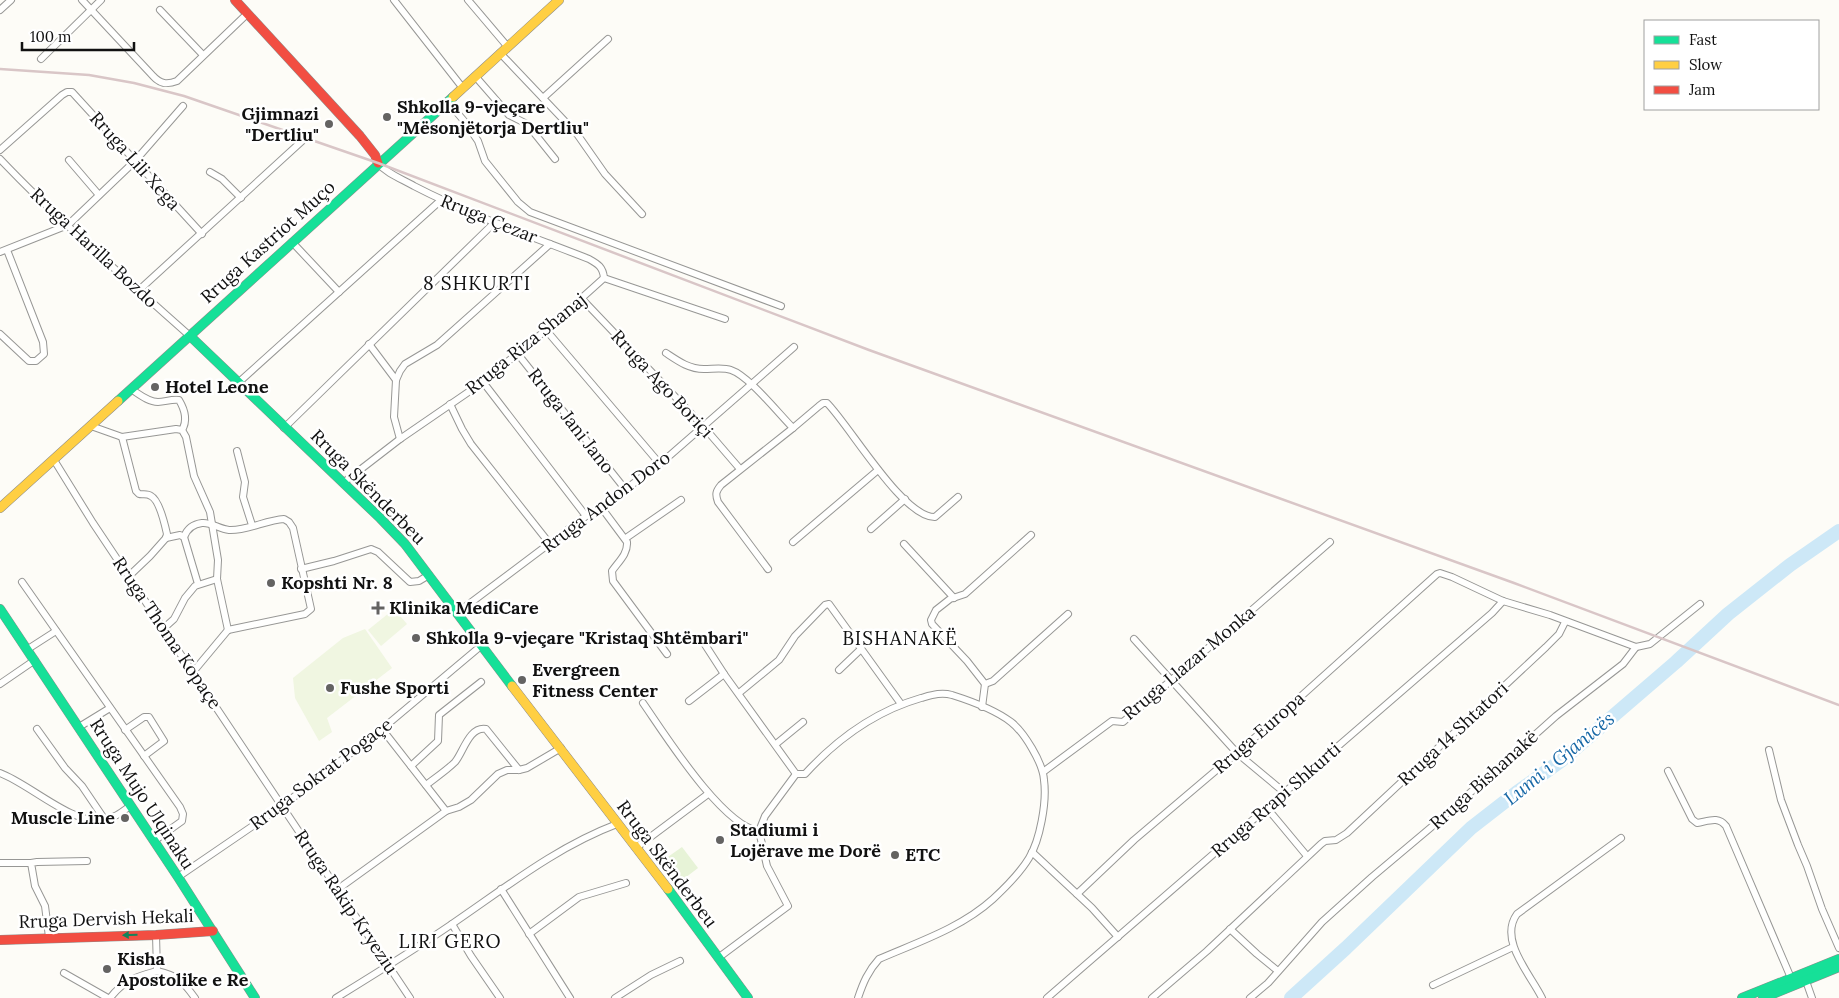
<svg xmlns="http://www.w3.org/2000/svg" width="1839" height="998" viewBox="0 0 1839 998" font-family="Lora,serif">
<rect width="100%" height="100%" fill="#fdfcf7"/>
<!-- green -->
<polygon fill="#e7f3d7" points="682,847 698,868 681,881 665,859"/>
<!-- pitch -->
<g fill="#f0f6e1">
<polygon points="394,609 407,624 381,646 368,630"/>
<polygon points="365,629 392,668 327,718 332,732 319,741 295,698 293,678 343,638"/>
</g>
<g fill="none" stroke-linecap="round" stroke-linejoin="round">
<!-- river -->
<polyline stroke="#cde8f7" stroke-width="14" points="1291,998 1346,948 1471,828 1516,793 1562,760 1676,662 1728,614 1790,565 1839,531"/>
<!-- street casing -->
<g stroke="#979795" stroke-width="8">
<g id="street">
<path d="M82,0L153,76C160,84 167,85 177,81L247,14"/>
<polyline points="394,0 462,87"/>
<polyline points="468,0 507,46"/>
<polyline points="0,10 11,0"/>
<polyline points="160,10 203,55"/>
<polyline points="500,53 577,134 605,174 642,214"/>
<polyline points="41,59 101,0"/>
<polyline points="475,76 509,115 527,124 555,159"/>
<polyline points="543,98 608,39"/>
<polyline points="447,101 465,122 478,141 485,161 518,202 530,212 781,306"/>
<polyline points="0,150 62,95 67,92 72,92 202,234"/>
<path d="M0,159C59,221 126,279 190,336"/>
<polyline points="69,160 99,195"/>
<path d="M378,163C387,174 402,179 414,186C470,215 530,236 589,259C598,264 603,267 604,278"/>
<polyline points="210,172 222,179 241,198"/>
<polyline points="292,242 339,292"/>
<polyline points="0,252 68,225 135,161 183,106"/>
<polyline points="138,291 302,141"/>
<polyline points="582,299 703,426 740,469"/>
<polyline points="546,330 660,464"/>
<polyline points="0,334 29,361 36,361 44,354 43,342 7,250"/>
<polyline points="369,344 396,380"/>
<polyline points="517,353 625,489"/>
<path d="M666,353C678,361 689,369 704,369C713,369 723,367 731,370C749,376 778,413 793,428L721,485C716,491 715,494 718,502L768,569"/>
<polyline points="483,382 586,516"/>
<polyline points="238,383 441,200"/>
<path d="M131,389C139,394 148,402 158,402C165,402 171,399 179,400C185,410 188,420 182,430"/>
<polyline points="450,404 462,429 471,444 550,544"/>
<polyline points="91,426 122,437 176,429 182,430 186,437 194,476 210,512 218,560 217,579 228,630"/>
<polyline points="284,428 494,223"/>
<path d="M793,428L819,406L823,403H827C850,426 903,518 935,517L958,497"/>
<path d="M122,437L136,491L139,494C142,495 147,493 151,496C159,500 165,525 167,534L166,538L150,556L129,576"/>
<polyline points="400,439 394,417 396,380 400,371 405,364 437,345 550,244"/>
<polyline points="237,451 245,482 243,497 252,525"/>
<polyline points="54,460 93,523 410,998"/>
<polyline points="343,483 400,439 483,382 546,330 604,278 725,319"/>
<path d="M601,507L627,542C628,554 618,562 612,571L613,581L667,654"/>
<polyline points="871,529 905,499"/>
<polyline points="1031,535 965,594 950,599 936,610 931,620 932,624 967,661 985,684 993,681 1068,614"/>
<path d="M184,537C187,529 193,524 202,523C211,522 219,529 229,530C247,531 266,520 284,519L289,522L293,528L311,609L305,614L228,630"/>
<polyline points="166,538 180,535 184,537 198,584"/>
<polyline points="626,538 681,500"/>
<polyline points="793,542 878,470"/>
<polyline points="904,544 954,598"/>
<polyline points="301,569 334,561 371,549 378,552 410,582 419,581 429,575"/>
<polyline points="22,582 180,807 183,814 182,821 154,841"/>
<polyline points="457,613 586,516 601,507 660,464 794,347"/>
<polyline points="164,628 174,619 185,598 195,586 217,579"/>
<polyline points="1134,639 1237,753 1285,793"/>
<polyline points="702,640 724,674"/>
<polyline points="28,649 56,631"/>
<polyline points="839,670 861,649"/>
<polyline points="193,672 228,630"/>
<polyline points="0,684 35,660"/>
<polyline points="739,693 779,660 795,636 825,605 829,604 901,704"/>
<polyline points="689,701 724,674 796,774"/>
<path d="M643,703C664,733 722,826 759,831"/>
<polyline points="982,707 985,684"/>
<polyline points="79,727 110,708"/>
<polyline points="37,729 65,768 82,786 105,820"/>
<polyline points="382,729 446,811"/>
<polyline points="125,730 144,717 149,717 164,741 144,756"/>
<polyline points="776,744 803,722"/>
<polyline points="1769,750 1781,800 1798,845 1807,866 1822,909 1839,948"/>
<polyline points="411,766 438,741 439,715 481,682"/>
<path d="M1668,771L1692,819L1697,823C1709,821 1718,816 1726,826L1791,978"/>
<polyline points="1043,772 1112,721 1123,722 1330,542"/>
<path d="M0,773C28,783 73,825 102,820C113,819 122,812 130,806"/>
<path d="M426,785C435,778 446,771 455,762C463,753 469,726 486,729L519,770"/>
<polyline points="1267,808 1307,856"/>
<polyline points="637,847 708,794"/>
<polyline points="1032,852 1092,908 1118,937"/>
<polyline points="0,863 31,863"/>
<polyline points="178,877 282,806 382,729 482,645"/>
<polyline points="338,889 446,811 459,807 471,800 498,774 507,770 519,770 527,768 561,748"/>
<polyline points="501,889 570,998"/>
<polyline points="1077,894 1134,840 1259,734 1437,574 1440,573 1452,577 1503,601 1550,615 1636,647"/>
<polyline points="452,924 471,956 500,998"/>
<polyline points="1230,929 1257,954 1278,971"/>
<polyline points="529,934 579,897 626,883"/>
<path d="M156,935L157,971C178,976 182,980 195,998"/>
<polyline points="49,937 45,906 35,886 31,863 37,862 87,861"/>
<path d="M718,958L788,906L767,866L759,831L765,816L796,774H805C837,739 876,711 921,698C932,695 941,692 952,695C971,701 994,709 1011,722C1024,732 1043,763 1044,780C1047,802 1040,840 1029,858C1020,873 1006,887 993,899C961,928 918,942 879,959C868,971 863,983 858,998"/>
<polyline points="64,973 108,998"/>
<polyline points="1806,981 1812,998"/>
<polyline points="1433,985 1513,947"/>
<path d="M110,998C124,980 135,977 157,971"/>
<path d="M336,998C375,974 414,950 452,924C505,888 556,847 617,824"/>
<polyline points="615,998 651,975 680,961"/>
<polyline points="1047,998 1492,613 1503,601"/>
<polyline points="1152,998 1207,951 1321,844 1325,841 1336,840 1347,833 1546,647 1559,634 1565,622"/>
<polyline points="1250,998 1268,983 1322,922 1372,877 1435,824 1556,716 1623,664 1636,647 1650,644 1700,604"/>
<path d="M1542,998C1531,975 1498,940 1517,914L1621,838"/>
</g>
</g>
<!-- fast casing -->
<g stroke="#8e8d8b" stroke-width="10">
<g id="fast">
<polyline points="190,336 380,518 405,544 512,686"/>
<polyline points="118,401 453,97"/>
<polyline points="0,609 178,877 255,998"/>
<polyline points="668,889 748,998"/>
<polyline points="1742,998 1839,959"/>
<polyline points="1763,998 1839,967"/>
</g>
</g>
<!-- slow casing -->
<g stroke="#8e8d8b" stroke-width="10">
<g id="slow">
<polyline points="453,97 559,0"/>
<polyline points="0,508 118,401"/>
<polyline points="512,686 668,889"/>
</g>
</g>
<!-- jam casing -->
<g stroke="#8e8d8b" stroke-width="10">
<g id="jam">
<polyline points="235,0 360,136 375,155 378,163"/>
<polyline points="0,940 156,935 213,931"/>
</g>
</g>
<!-- street -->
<use href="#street" stroke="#fffffe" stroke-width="6"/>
<!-- fast -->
<use href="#fast" stroke="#16e098" stroke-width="9"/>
<!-- slow -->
<use href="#slow" stroke="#ffcf43" stroke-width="9"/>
<!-- jam -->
<use href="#jam" stroke="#f24e42" stroke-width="9"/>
<!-- rail -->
<polyline stroke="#d9c6c7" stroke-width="2.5" points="0,69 89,75 134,83 184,96 378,163 869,350 1514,583 1839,705"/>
</g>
<!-- one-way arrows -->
<defs><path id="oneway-solid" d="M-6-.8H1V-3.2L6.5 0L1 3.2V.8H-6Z" transform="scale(1.25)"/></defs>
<use fill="#14835b" href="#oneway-solid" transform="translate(130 935) rotate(179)"/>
<!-- markers -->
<g fill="#646362" stroke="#fff" stroke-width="2">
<circle cx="387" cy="117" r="5"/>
<circle cx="329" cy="124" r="5"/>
<circle cx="155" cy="387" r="5"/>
<circle cx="271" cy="583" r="5"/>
<path d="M375.5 600.5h5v5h5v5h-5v5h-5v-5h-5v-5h5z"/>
<circle cx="416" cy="638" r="5"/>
<circle cx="522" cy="680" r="5"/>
<circle cx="330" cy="688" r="5"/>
<circle cx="125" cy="818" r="5"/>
<circle cx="720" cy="840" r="5"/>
<circle cx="895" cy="855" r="5"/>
<circle cx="107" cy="969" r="5"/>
</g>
<g text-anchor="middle" stroke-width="5" stroke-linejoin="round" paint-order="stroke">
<!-- poi labels -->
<g font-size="18" font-weight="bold" fill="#111" stroke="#fff" text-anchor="start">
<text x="397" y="113">Shkolla 9-vjeçare<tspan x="397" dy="21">"Mësonjëtorja Dertliu"</tspan></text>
<text x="319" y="120" text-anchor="end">Gjimnazi<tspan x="319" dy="21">"Dertliu"</tspan></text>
<text x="165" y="393">Hotel Leone</text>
<text x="281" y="589">Kopshti Nr. 8</text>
<text x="389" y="614">Klinika MediCare</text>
<text x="426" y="644">Shkolla 9-vjeçare "Kristaq Shtëmbari"</text>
<text x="532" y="676">Evergreen<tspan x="532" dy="21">Fitness Center</tspan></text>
<text x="340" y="694">Fushe Sporti</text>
<text x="115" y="824" text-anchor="end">Muscle Line</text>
<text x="730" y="836">Stadiumi i<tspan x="730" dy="21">Lojërave me Dorë</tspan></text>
<text x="905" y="861">ETC</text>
<text x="117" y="965">Kisha<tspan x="117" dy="21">Apostolike e Re</tspan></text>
</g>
<!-- street labels -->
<g font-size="18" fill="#111" stroke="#fff">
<text transform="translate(135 161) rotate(48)" y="6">Rruga Lili Xega</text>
<text transform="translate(489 219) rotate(22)" y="6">Rruga Çezar</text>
<text transform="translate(268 242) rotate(-42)" y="6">Rruga Kastriot Muço</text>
<text transform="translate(94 248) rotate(43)" y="6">Rruga Harilla Bozdo</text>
<text transform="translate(526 344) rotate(-39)" y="6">Rruga Riza Shanaj</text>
<text transform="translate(662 384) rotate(47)" y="6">Rruga Ago Boriçi</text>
<text transform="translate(571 421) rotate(52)" y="6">Rruga Jani Jano</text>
<text transform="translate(368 487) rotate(45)" y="6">Rruga Skënderbeu</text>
<text transform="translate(606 502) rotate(-37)" y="6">Rruga Andon Doro</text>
<text transform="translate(167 633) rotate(56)" y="6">Rruga Thoma Kopaçe</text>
<text transform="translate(1189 663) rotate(-40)" y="6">Rruga Llazar Monka</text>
<text transform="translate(1259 733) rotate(-41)" y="6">Rruga Europa</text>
<text transform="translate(1453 734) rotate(-43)" y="6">Rruga 14 Shtatori</text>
<text transform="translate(321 774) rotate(-37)" y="6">Rruga Sokrat Pogaçe</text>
<text transform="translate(1484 780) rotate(-42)" y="6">Rruga Bishanakë</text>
<text transform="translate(142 794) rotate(57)" y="6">Rruga Mujo Ulqinaku</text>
<text transform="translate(1276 800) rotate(-41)" y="6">Rruga Rrapi Shkurti</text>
<text transform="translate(667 864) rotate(53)" y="6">Rruga Skënderbeu</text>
<text transform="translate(346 902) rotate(56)" y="6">Rruga Rakip Kryeziu</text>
<text transform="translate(106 919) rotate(-2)" y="6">Rruga Dervish Hekali</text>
</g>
<!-- neighbourhood labels -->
<g font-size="19" letter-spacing="1" fill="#111" stroke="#fff">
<text x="477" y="290">8 SHKURTI</text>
<text x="900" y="645">BISHANAKË</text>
<text x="450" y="948">LIRI GERO</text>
</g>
<!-- water labels -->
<g font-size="19" font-style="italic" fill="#1768a6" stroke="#fff">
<text transform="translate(1559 758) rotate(-39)" y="7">Lumi i Gjanicës</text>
</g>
</g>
<!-- legend -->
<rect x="1644" y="20" width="175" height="90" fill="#ffffff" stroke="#a0a0a0"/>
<rect x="1654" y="36" width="25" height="8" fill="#16e098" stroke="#a0a0a0"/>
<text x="1689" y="45" font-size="15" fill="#111111">Fast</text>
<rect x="1654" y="61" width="25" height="8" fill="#ffcf43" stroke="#a0a0a0"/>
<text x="1689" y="70" font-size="15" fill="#111111">Slow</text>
<rect x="1654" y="86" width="25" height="8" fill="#f24e42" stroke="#a0a0a0"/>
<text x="1689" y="95" font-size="15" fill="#111111">Jam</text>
<!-- scale -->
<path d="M22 42v8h112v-8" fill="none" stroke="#111111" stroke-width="2.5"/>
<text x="30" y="42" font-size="15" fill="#111111" stroke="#ffffff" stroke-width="4" paint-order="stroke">100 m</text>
</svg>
